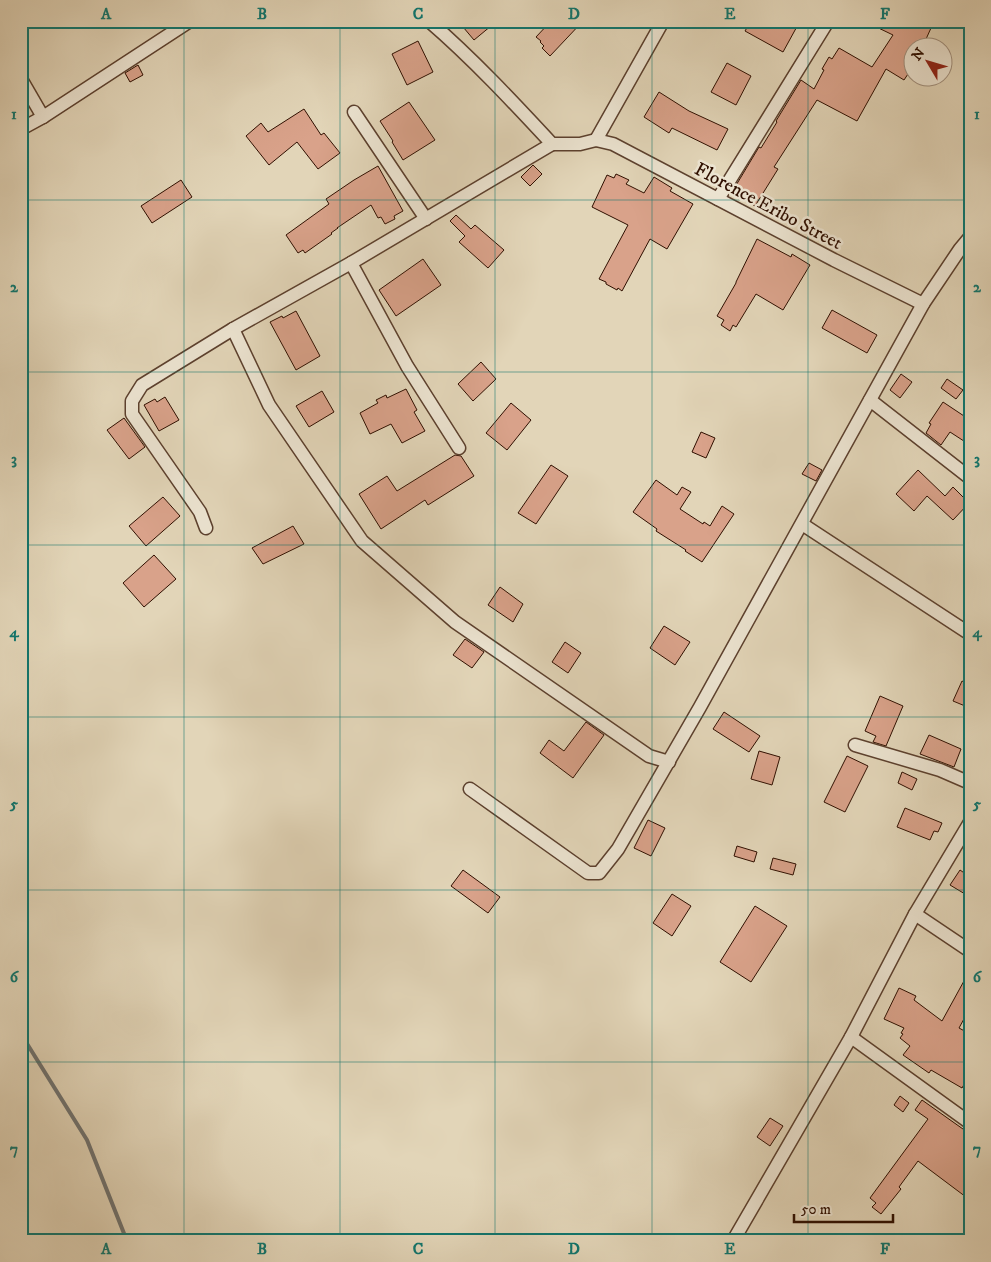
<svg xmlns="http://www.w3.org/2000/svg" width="991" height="1262" viewBox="0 0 991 1262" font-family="'IM FELL DW Pica',serif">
<rect width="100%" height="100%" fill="#e2d5b8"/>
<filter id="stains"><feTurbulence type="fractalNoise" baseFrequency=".004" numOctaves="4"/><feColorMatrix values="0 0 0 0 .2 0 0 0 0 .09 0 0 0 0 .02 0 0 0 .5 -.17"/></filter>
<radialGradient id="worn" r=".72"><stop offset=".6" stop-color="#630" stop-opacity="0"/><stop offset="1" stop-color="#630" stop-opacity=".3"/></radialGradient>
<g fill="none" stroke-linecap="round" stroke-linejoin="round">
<!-- stream -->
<polyline stroke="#707370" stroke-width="4" points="21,1034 87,1140 127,1241"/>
</g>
<!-- building -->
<g fill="#d9a28a" stroke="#2f0f00">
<polygon points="458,21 497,21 474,40"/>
<polygon points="551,21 583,21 550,56 542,48 544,46 540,42 541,41 536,37"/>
<polygon points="751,21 800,21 783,52 745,31"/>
<polygon points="864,21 930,21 927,26 931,28 922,48 914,48 914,65 904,80 886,69 857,121 817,100 774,167 778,169 755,206 732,192 759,147 761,148 777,122 776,121 801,80 814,89 824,70 822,69 829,57 832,59 839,48 872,67 893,35"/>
<polygon points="418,41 433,72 407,85 392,54"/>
<polygon points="727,63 751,76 736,105 711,92"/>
<polygon points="138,65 143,75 130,82 125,73"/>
<polygon points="659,92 689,111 728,129 717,150 672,128 669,133 644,117"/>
<polygon points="409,102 435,140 403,160 392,142 393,141 380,121"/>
<polygon points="304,109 321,135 324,133 340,153 318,169 297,142 269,165 246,136 261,123 268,132"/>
<polygon points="533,165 542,174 530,186 521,177"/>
<polygon points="378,166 403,211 394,216 395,219 385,224 381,217 378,218 371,205 337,228 338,228 331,233 332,234 305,253 303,250 298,253 286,235 329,204 326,199 354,180"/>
<polygon points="616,174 629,180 626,184 644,193 654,177 672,188 670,191 693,204 667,249 650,239 622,291 618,288 617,290 606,284 606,282 599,279 628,225 592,207 607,175 614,178"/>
<polygon points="181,180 192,197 152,223 141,206"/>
<polygon points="456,215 471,229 475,225 504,250 488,268 459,242 465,236 450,221"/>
<polygon points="757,239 791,257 792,254 810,265 783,310 756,294 736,327 733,325 730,331 721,325 724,320 717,316 736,283 736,282"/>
<polygon points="423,259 441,285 396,316 379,290"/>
<polygon points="832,310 877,335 867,353 822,328"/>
<polygon points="296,311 320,356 296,370 270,322 282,316 283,318"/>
<polygon points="481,362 496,379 473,401 458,384"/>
<polygon points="901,374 912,382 900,398 890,390"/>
<polygon points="947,379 963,390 956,399 941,388"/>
<polygon points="406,389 417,410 414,412 425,431 402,443 391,424 370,434 360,413 378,403 376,400 386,395 387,398"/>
<polygon points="322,391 334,412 309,427 296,406"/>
<polygon points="165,397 179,420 159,431 144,405 155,399 157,402"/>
<polygon points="943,402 970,420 970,445 950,432 941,445 926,433 931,424 929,423"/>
<polygon points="511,403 531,420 507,450 486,433"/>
<polygon points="124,418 145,447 129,459 107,430"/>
<polygon points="701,432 715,438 706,458 692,452"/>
<polygon points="455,455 461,456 474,476 428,505 425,500 381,529 359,494 387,476 397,491"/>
<polygon points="809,463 822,470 816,481 802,474"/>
<polygon points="551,465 568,476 536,524 518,513"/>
<polygon points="918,470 945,496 953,487 969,503 953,520 927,496 914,511 896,494"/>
<polygon points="656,480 677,495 682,487 691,492 680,509 703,524 704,522 710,526 722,506 734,514 702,562 685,551 686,550 656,531 657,529 633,512"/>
<polygon points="163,497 180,516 146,546 129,526"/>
<polygon points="293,526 304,544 263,564 252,548"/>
<polygon points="154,555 176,579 144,607 123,583"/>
<polygon points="500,587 523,604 513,622 488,605"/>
<polygon points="664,626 690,642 675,665 650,648"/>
<polygon points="465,639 484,652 472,668 453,655"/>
<polygon points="565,642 581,653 568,673 552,662"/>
<polygon points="962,681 970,685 970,708 953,701"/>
<polygon points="880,696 903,706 886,746 873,742 876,736 865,731"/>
<polygon points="724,712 760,736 749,752 713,729"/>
<polygon points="586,722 604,735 573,778 540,753 549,740 564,751"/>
<polygon points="929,735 961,749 954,767 920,754"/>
<polygon points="759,751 780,757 772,785 751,779"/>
<polygon points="847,756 868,766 845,812 824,802"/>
<polygon points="902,772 917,779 912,790 898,783"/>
<polygon points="905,808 942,823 938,832 934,831 930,840 897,827"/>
<polygon points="648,820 665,828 651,856 634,848"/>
<polygon points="737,846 757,852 754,862 734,856"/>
<polygon points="773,858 796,864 793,875 770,869"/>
<polygon points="463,870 500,897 488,913 451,886"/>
<polygon points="960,870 970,877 970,897 950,885"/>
<polygon points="672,894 691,906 672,936 653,923"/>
<polygon points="755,906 787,926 751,982 720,962"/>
<polygon points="970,970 970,1008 959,1028 970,1034 970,1074 962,1088 931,1070 929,1073 903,1055 910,1046 900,1038 903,1034 901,1033 904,1028 884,1019 899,988 916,996 914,1000 942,1021"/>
<polygon points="900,1096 909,1103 903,1112 894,1105"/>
<polygon points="922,1100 970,1134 970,1200 918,1161 899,1187 901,1189 881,1214 872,1207 876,1203 870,1198 928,1119 915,1110"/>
<polygon points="770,1118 783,1126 770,1146 757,1137"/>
</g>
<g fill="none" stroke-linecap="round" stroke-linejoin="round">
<!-- minor casing -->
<g stroke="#5c402e" stroke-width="15">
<g id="minor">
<path d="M429,21C473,59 513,102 552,144H580L596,140L613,144L834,260L923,304"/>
<polyline points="21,79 43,117"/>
<polyline points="354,112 426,219"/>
<polyline points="21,129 43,117 190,21"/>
<polyline points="596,140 663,21"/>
<polyline points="718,199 828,21"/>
<polyline points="351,263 407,366 459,448"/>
<polyline points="233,329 269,405 362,541 455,622 649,756 669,762"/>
<polyline points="870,400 970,478"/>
<polyline points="802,524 970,634"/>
<polyline points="206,528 200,512 132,414 132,401 142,385 233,329 351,263 552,144"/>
<polyline points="855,745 940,770 970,783"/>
<polyline points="470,789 588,873 599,873 618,849 700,707 923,304 960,249 970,237"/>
<polyline points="915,914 970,951"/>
<polyline points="851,1037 970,1123"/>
<polyline points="733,1241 851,1037 915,914 970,822"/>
</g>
</g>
<!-- minor -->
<use href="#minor" stroke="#ece4d1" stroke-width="12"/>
</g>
<!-- grid -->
<path fill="none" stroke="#0f766e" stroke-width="1" stroke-opacity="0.55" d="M184,21V1241M340,21V1241M495,21V1241M652,21V1241M808,21V1241M21,200H970M21,372H970M21,545H970M21,717H970M21,890H970M21,1062H970"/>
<g text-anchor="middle" stroke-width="5" stroke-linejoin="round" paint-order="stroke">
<!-- street labels -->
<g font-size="19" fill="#2f0f00" stroke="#ece4d1">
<text transform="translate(769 205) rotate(28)" y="7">Florence Eribo Street</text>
</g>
</g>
<!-- margin -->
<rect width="991" height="1262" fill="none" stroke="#e2d5b8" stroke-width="55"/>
<!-- north arrow -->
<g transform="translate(928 62) rotate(308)"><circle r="24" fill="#ece4d1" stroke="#a08f7d"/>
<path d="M0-4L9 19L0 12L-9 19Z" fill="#8f2418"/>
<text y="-8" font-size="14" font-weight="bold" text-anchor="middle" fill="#2f0f00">N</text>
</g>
<!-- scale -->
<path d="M794 1214v8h99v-8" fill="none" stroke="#2f0f00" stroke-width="2.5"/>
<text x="801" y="1214" font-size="15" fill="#2f0f00" stroke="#ece4d1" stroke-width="4" paint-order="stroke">50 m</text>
<rect x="28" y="28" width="936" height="1206" fill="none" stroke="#0f766e" stroke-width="2"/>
<g font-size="16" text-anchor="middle" font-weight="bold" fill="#0f766e">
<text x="106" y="19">A</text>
<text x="262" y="19">B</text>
<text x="418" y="19">C</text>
<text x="574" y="19">D</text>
<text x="730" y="19">E</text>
<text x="885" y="19">F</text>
<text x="14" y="119">1</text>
<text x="977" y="119">1</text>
<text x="14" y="292">2</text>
<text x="977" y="292">2</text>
<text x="14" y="464">3</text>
<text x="977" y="464">3</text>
<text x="14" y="637">4</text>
<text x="977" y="637">4</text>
<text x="14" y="809">5</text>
<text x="977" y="809">5</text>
<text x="14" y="982">6</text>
<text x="977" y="982">6</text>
<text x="14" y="1154">7</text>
<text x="977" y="1154">7</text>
<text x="106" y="1254">A</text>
<text x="262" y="1254">B</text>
<text x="418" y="1254">C</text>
<text x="574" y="1254">D</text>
<text x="730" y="1254">E</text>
<text x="885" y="1254">F</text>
</g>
<rect width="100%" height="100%" filter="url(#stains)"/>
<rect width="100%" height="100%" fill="url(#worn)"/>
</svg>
